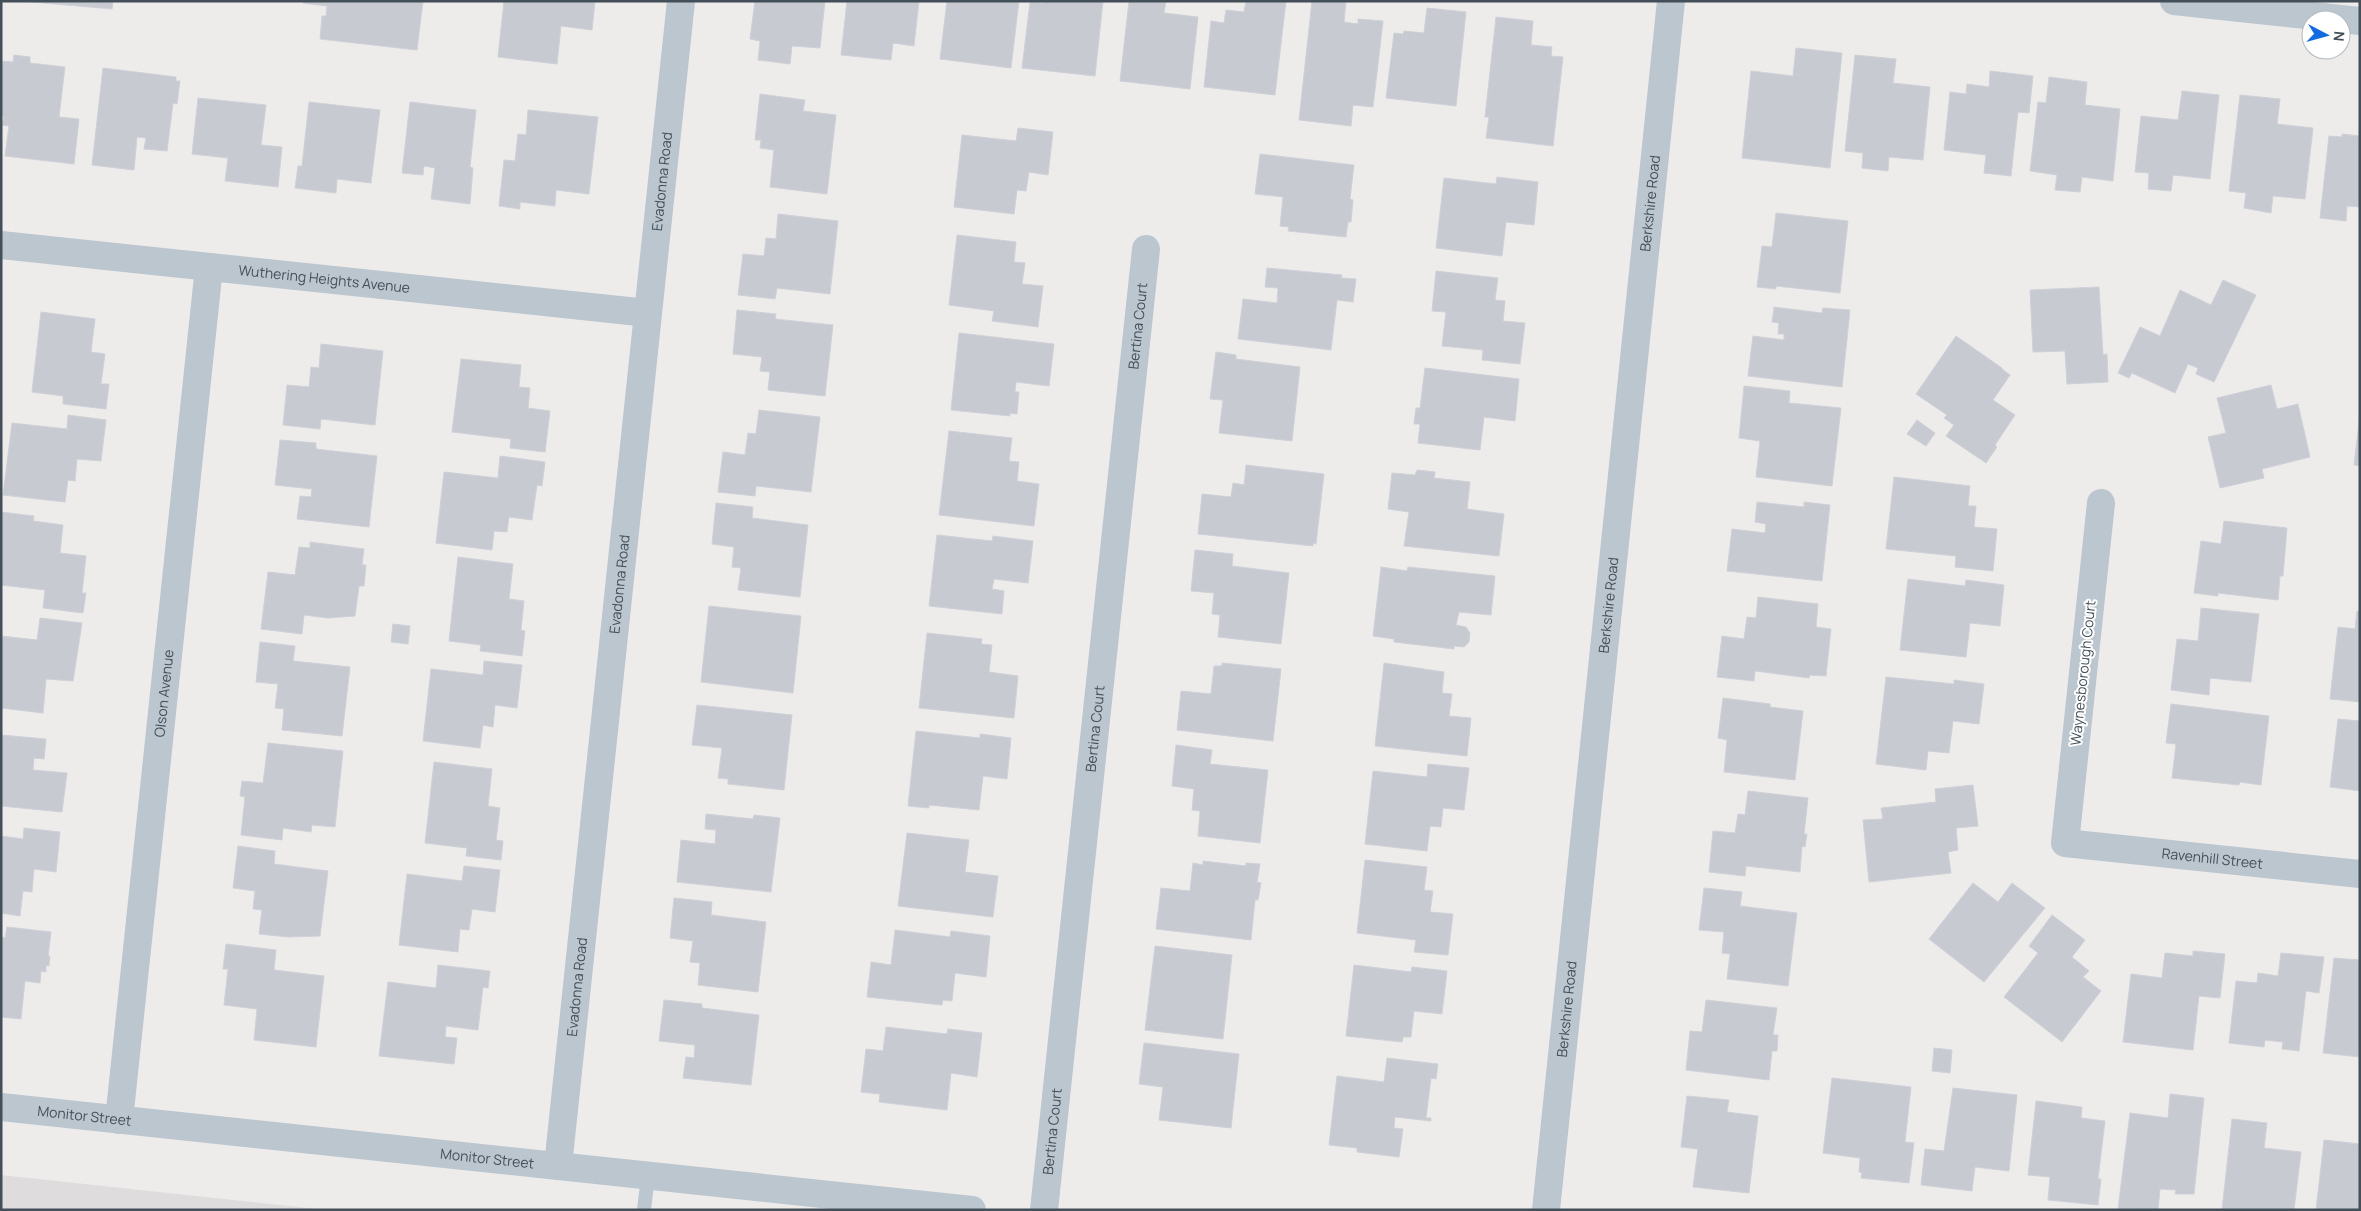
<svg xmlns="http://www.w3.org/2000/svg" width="2361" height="1211" viewBox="0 0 2361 1211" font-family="Manrope,sans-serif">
<rect width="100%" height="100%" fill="#eeebeb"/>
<!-- education -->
<polygon fill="#dfdcdd" points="1,1175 327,1210 1,1210"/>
<!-- building -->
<g fill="#c8cad1" stroke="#cfd1d8">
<polygon points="21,1 113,1 112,9"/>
<polygon points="304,1 423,1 417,50 320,39 322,16 326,16 327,6 303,3"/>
<polygon points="504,1 595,1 592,30 561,26 557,64 498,57"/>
<polygon points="755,1 825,1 820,48 792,46 790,64 758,60 760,41 750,39"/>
<polygon points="847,1 919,1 914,46 893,43 891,60 841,55"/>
<polygon points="947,1 1019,1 1011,68 940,59"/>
<polygon points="1043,1 1103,1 1095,76 1022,68 1030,2 1043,3"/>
<polygon points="1129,1 1166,1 1164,13 1198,17 1190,89 1120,81"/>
<polygon points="1246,1 1286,1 1275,95 1204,87 1211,21 1224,23 1226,10 1244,12"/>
<polygon points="1312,1 1346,1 1344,22 1358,24 1358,19 1383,21 1373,107 1353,105 1351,126 1299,120"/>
<polygon points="1427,8 1466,12 1456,106 1386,98 1394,33 1403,34 1404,31 1424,33"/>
<polygon points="1496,17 1533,21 1531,45 1552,47 1551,56 1563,57 1553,146 1486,138 1489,117 1485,117"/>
<polygon points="1796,48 1842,53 1830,168 1742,158 1751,71 1793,76"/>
<polygon points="14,55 30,57 30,63 65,67 59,117 79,119 74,164 5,156 9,126 2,125 4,116 1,116 1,61 13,62"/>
<polygon points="1855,55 1896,59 1893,83 1930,87 1923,160 1889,157 1888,171 1862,168 1863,153 1845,151"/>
<polygon points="103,68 176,77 176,81 180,81 177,104 173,103 167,151 144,149 146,138 137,137 134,170 92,165"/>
<polygon points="1990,71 2033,76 2029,113 2018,112 2011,176 1984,173 1986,155 1944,150 1950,92 1966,94 1967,84 1989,87"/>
<polygon points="2049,77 2087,82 2085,105 2120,109 2113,181 2082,177 2080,192 2055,190 2057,175 2030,171 2038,102 2046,103"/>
<polygon points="2182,91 2219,95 2210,179 2173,175 2171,191 2148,189 2149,173 2135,172 2141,116 2178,120"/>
<polygon points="760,94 805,100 803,111 836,115 827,194 770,187 774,150 760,148 761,140 755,140"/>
<polygon points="2240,95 2280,99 2277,124 2313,128 2305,199 2273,196 2271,213 2244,208 2246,193 2229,191"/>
<polygon points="198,98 266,105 261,145 282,147 278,187 225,181 228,158 192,154"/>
<polygon points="309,102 380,110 371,183 337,179 336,193 295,188 298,166 302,166"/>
<polygon points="410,102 476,110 470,167 473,168 470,204 431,199 435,168 424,166 423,175 402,173"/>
<polygon points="528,110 598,117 589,194 556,190 555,206 520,202 520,209 499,206 504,160 515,161 518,134 526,135"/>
<polygon points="1018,128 1053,132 1048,175 1029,172 1026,191 1017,190 1014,214 954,207 962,135 1016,141"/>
<polygon points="2342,134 2360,136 2360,207 2347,206 2346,221 2320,218 2329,136 2342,137"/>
<polygon points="1260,154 1354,165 1350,199 1353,200 1351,222 1348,222 1346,237 1288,231 1289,227 1280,226 1283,197 1255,194"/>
<polygon points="1497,177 1538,182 1534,225 1506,222 1502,256 1436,248 1444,178 1496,184"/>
<polygon points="1776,213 1848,221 1840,293 1776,286 1776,289 1757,287 1762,246 1772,247"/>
<polygon points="778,214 838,221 830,294 777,288 775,299 738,295 743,254 764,256 766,238 776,239"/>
<polygon points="957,235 1016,242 1014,262 1025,263 1022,284 1043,286 1038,327 992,321 994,311 949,305"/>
<polygon points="1267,268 1342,275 1341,278 1356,279 1353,302 1337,300 1331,350 1238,339 1243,299 1277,303 1278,288 1265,287"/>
<polygon points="1436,271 1498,278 1495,300 1505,301 1503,321 1525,323 1520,364 1482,360 1483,350 1442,346 1446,312 1432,311"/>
<polygon points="2223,280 2256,295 2214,382 2196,374 2198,368 2188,364 2175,393 2132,373 2129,378 2118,373 2140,327 2160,336 2180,290 2211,305"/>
<polygon points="2099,287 2103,355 2107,354 2108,382 2067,384 2065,351 2033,352 2030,290"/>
<polygon points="1774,307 1822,313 1823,308 1850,310 1842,387 1748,376 1753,336 1784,340 1784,334 1778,334 1779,323 1772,322"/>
<polygon points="737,310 776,314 775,319 833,325 825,396 768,390 770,372 760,371 762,357 733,354"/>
<polygon points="41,312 95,319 91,352 105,354 101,384 109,384 106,409 63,404 63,396 32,392"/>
<polygon points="959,333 1054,344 1049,386 1016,382 1015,392 1019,392 1017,414 1010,413 1010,416 951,410"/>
<polygon points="1956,336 2002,368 2002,369 2010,375 1993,400 2015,415 1995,445 1997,447 1986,463 1946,436 1954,425 1944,418 1947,415 1916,394"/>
<polygon points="321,344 383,351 375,425 321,419 320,429 283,425 287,385 309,387 311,367 319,368"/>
<polygon points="1216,352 1236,355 1236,359 1300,367 1292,441 1219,433 1223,400 1210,399"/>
<polygon points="461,359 521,365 519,387 530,388 528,408 550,411 545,452 510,448 511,439 452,432"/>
<polygon points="1425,368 1519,379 1515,421 1484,417 1480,450 1418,443 1420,424 1414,424 1416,408 1420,408"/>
<polygon points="2271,385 2277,409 2298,404 2310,457 2262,469 2264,478 2220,488 2208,437 2226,433 2217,398"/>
<polygon points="1744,386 1790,391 1789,403 1841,408 1832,486 1756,477 1760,441 1739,438"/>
<polygon points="759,410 820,417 811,492 756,486 755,496 718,492 723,452 745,455 748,433 756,434"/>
<polygon points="68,415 106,420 101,461 77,459 75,481 68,480 65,502 3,495 12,423 67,429"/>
<polygon points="2360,415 2360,466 2354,465"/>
<polygon points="1917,420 1935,433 1926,446 1907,434"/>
<polygon points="949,431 1012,438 1009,461 1019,462 1017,481 1039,484 1034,526 939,515"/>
<polygon points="280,440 316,443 316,449 377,456 369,527 297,519 300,496 311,497 312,489 275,485"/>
<polygon points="500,456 545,462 542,486 537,485 532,520 509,517 507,532 494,531 492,550 436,543 444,472 498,478"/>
<polygon points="1246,465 1324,474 1316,544 1313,543 1313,546 1198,534 1202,494 1231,497 1233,483 1244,485"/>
<polygon points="1417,470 1435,472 1434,478 1470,482 1467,509 1504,514 1499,556 1404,546 1409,512 1388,509 1392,473 1415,475"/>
<polygon points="1894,477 1970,486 1968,506 1976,506 1974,527 1997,529 1993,571 1955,567 1956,556 1886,549"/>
<polygon points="1757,502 1804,507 1804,502 1830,505 1822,581 1727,571 1732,529 1765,533 1766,524 1755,522"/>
<polygon points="716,503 753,507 752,518 808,525 800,597 738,590 741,568 732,567 734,547 712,544"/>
<polygon points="1,512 34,516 33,521 63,525 60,553 86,556 82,593 86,593 83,613 43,608 45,590 1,585"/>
<polygon points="2224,521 2287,528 2283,576 2280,576 2278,600 2218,593 2218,596 2194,593 2201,541 2221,544"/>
<polygon points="937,535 992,541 993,536 1033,541 1028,583 994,579 992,589 1004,591 1002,614 929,606"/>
<polygon points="310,542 364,549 362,565 366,565 364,586 359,586 355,616 328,618 304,615 302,634 261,629 268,572 295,575 299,547 310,548"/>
<polygon points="1195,550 1233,554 1232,566 1289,573 1281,644 1218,637 1220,615 1212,614 1214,593 1191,591"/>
<polygon points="458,557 513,564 509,599 524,601 521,630 525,631 522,656 480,651 481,645 449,641"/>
<polygon points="1381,567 1407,571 1408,567 1495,576 1491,615 1459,612 1456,625 1466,627 1470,633 1469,642 1464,647 1454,646 1454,649 1394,642 1394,639 1373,636"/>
<polygon points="1908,579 1965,586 1966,580 2004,585 2000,626 1970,623 1966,657 1900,650"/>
<polygon points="1758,597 1818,604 1816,627 1831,629 1826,676 1810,675 1809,678 1755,671 1754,681 1717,677 1722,636 1744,639 1747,617 1756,618"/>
<polygon points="709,606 801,616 793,693 701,682"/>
<polygon points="2201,608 2259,614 2251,682 2210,678 2209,695 2171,690 2177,639 2198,641"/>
<polygon points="2357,611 2360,612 2360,702 2330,699 2338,627 2355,629"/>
<polygon points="40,618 82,623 73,681 46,679 43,713 1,708 1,636 37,640"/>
<polygon points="393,624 410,626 408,644 391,642"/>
<polygon points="927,633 982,639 981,644 992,645 989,672 1018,676 1014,718 919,708"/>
<polygon points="260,642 295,646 293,661 350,667 342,736 282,730 284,709 275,708 278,684 256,682"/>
<polygon points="484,661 522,665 517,708 495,705 493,727 483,725 480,748 423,741 431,669 483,675"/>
<polygon points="1222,663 1281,669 1273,741 1177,730 1181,691 1211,694 1214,666 1222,666"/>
<polygon points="1384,663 1444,672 1442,693 1452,694 1449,716 1471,718 1467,756 1375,746"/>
<polygon points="1886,677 1954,684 1954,680 1984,684 1979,724 1953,721 1949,753 1928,751 1926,770 1876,764"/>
<polygon points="1723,698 1770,704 1770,707 1803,711 1795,780 1724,772 1727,740 1718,738"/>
<polygon points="2171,704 2269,716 2261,785 2240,782 2239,785 2172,778 2176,744 2166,743"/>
<polygon points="697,705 792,715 784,790 728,784 728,779 718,778 722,748 692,745"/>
<polygon points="2338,719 2360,721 2360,791 2330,787"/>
<polygon points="916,731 980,738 980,734 1011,738 1007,779 983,776 979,810 929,805 929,808 908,806"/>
<polygon points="1,735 46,739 44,759 34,758 33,770 67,773 62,812 1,806"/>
<polygon points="268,743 343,751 335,827 312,825 311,832 283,828 282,840 241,835 245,797 240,796 242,781 263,783"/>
<polygon points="1176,745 1212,750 1210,764 1268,770 1260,843 1198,836 1200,811 1192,810 1194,789 1172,786"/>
<polygon points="434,762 492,769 488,806 500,808 496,840 503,841 501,860 466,856 467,848 425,843"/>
<polygon points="1428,764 1469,768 1464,810 1443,808 1441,827 1430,826 1427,851 1365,844 1373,771 1427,777"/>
<polygon points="1973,785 1978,826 1956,828 1958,850 1948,852 1951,873 1869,882 1863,820 1883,819 1881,808 1936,802 1935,789"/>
<polygon points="1748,791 1808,798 1804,834 1807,834 1805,847 1802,846 1800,872 1746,866 1745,876 1709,872 1713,831 1735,833 1738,814 1745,815"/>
<polygon points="706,814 753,819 754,815 780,818 771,892 677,882 681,840 715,844 716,830 705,829"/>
<polygon points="24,828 60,832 56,872 34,869 32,892 23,891 20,916 1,913 1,836 23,839"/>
<polygon points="907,833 969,840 965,872 998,876 993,917 898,906"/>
<polygon points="238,846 275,851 274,864 328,871 320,936 288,937 259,934 262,910 253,909 255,891 233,888"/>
<polygon points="1365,860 1427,867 1424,890 1433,891 1430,912 1453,914 1448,955 1414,952 1416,940 1357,933"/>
<polygon points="1203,861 1246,866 1246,863 1260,864 1257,882 1261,883 1258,900 1255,900 1251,940 1156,929 1161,888 1190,891 1193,863 1203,865"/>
<polygon points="464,866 500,870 495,912 472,909 469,930 460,929 458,952 399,945 407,874 462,881"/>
<polygon points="1973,883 1998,902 2012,883 2045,908 1984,982 1929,939"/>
<polygon points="1704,888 1742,892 1740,906 1797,913 1788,986 1727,979 1730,954 1722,953 1724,932 1699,930"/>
<polygon points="674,898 712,902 711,915 766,922 758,992 698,985 700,963 690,962 693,941 670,938"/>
<polygon points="2052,915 2085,940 2072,957 2089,971 2083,977 2101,991 2062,1042 2004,997 2038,953 2029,946"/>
<polygon points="7,927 51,932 48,956 50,956 49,966 46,965 46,972 41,971 40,983 25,981 21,1019 1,1017 1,937 5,938"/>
<polygon points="895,930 950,937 951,931 990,936 986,977 955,973 952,1001 943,1000 942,1005 867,997 871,962 891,965"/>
<polygon points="226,944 276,950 274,970 324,976 316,1047 254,1040 257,1009 224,1005 228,969 223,969"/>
<polygon points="1155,946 1232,955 1223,1039 1145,1030"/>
<polygon points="2193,951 2225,954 2220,998 2199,996 2193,1050 2123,1042 2131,974 2162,978 2165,953 2193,956"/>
<polygon points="2281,953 2324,957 2319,993 2306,991 2299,1051 2282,1049 2283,1042 2265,1040 2264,1047 2229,1043 2236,981 2257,983 2258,973 2278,976"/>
<polygon points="2334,958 2360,960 2360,1057 2323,1053"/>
<polygon points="438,965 490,971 488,988 483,987 478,1030 446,1026 445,1037 457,1038 454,1064 379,1056 388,982 436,988"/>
<polygon points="1354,965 1411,972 1412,967 1447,971 1442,1014 1414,1011 1411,1037 1403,1037 1402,1042 1346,1036"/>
<polygon points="664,1000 702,1004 702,1008 759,1015 751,1085 683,1078 686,1057 694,1058 695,1045 659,1041"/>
<polygon points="1706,1000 1777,1008 1773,1035 1778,1035 1777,1051 1772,1051 1769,1080 1686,1070 1690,1031 1702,1032"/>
<polygon points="886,1027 947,1034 948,1029 982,1033 977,1077 951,1073 947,1110 879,1102 880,1094 861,1092 866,1049 883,1051"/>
<polygon points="1144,1043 1239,1054 1231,1128 1159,1120 1163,1087 1139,1084"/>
<polygon points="1934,1048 1952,1050 1950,1073 1932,1071"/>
<polygon points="1387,1058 1438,1064 1436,1079 1431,1078 1426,1118 1431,1118 1431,1121 1395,1117 1394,1128 1403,1129 1399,1157 1357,1152 1357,1148 1329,1145 1337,1076 1384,1082"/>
<polygon points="1832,1078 1911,1087 1905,1142 1914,1143 1909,1183 1861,1178 1862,1173 1859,1172 1860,1158 1823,1153"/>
<polygon points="1953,1088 2017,1095 2009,1171 1975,1167 1972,1191 1921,1185 1925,1149 1944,1151"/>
<polygon points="2170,1094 2204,1098 2194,1194 2175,1194 2176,1190 2160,1189 2158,1210 2118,1209 2130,1113 2168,1118"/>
<polygon points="1687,1096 1729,1100 1727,1112 1758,1116 1749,1193 1693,1187 1698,1149 1681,1147"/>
<polygon points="2036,1101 2082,1107 2081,1118 2105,1121 2098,1179 2101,1179 2098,1205 2048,1200 2050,1177 2028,1175"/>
<polygon points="2232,1119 2267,1123 2264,1148 2301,1152 2294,1210 2222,1210"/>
<polygon points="2324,1140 2360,1144 2360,1210 2316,1210"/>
</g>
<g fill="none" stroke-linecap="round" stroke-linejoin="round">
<!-- service -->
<polyline stroke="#bbc6cf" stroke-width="14" points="644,1210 648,1176"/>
<!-- minor -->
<g stroke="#bbc6cf" stroke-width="28">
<polyline points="2174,1 2360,21"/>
<path id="s1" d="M1,245L648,313"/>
<path id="s2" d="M2101,503L2065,843L2360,874"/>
<path id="s3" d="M119,1120L209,267"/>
<path id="s4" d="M558,1166L681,1"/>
<path id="s5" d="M1044,1210L1146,249"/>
<path id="s6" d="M1546,1210L1671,1"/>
</g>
<!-- tertiary -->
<path stroke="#bbc6cf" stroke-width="28" id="s7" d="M1,1107L972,1210"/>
</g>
<g text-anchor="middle" stroke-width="4" stroke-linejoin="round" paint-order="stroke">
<!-- street labels -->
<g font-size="14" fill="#434f59" stroke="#fff">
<text dy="5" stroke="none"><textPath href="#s4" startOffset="990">Evadonna Road</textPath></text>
<text dy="5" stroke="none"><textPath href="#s6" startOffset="1012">Berkshire Road</textPath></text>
<text dy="5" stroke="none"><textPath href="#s1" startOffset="325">Wuthering Heights Avenue</textPath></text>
<text dy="5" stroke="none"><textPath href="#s5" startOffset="889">Bertina Court</textPath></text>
<text dy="5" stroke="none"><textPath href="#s4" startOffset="585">Evadonna Road</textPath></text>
<text dy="5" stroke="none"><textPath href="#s6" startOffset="608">Berkshire Road</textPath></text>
<text transform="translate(2083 673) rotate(-84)" y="5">Waynesborough Court</text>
<text dy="5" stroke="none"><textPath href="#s3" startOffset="429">Olson Avenue</textPath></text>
<text dy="5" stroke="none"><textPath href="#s5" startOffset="484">Bertina Court</textPath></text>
<text dy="5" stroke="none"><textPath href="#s2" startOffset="490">Ravenhill Street</textPath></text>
<text dy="5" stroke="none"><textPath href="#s4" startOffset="180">Evadonna Road</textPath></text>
<text dy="5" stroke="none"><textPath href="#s6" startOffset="202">Berkshire Road</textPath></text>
<text dy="5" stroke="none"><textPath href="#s7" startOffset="84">Monitor Street</textPath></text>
<text dy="5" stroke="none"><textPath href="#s5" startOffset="79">Bertina Court</textPath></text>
<text dy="5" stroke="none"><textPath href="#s7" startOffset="489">Monitor Street</textPath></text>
</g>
</g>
<!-- border -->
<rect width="2361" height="1211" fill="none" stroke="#434f59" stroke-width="5"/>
<!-- north arrow -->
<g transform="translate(2326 35) rotate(96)"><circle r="24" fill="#ffffff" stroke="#b4b9bd"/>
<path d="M0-4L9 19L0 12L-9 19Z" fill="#146bdf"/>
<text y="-8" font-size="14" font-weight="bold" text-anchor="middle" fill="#434f59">N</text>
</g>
</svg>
